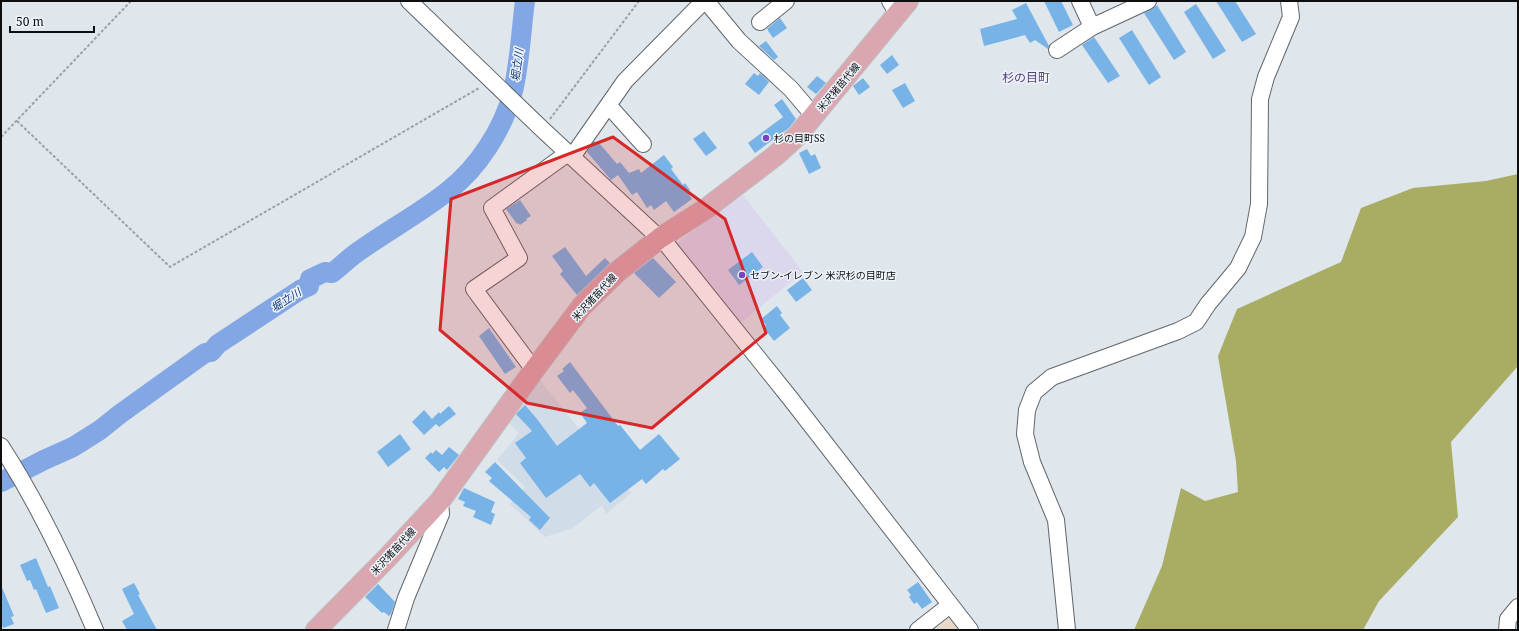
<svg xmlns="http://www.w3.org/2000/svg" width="1519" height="631" viewBox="0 0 1519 631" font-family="'Noto Serif','Noto Sans JP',serif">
<rect width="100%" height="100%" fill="#dfe6ec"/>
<!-- commercial -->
<polygon fill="#dbd8ee" points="743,195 803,272 737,326 678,249 678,242"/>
<!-- built -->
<polygon fill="#d0dce8" points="539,379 631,493 606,514 602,505 573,528 545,537 510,504 525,487 497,460 519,433 506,420"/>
<!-- education -->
<polygon fill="#e8d8c6" points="952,616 963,630 934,630"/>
<!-- forest -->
<polygon fill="#a9ad63" points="1518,174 1518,366 1451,442 1458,517 1379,601 1363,630 1134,630 1162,566 1181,488 1205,501 1238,492 1236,461 1218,356 1237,309 1341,262 1361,208 1413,188 1486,181"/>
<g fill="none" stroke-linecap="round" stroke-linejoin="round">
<!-- river -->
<path stroke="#83a7e4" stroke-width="20" d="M1,482L44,460L73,447L100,430L120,414L205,353L211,352L218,344L300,290L309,286L310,279L325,272L332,273C340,267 347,260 355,254C385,232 419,214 448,191C478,168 504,128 513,91C520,62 521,31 525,1"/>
</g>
<!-- building -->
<g fill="#78b3e7">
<polygon points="1044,1 1061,1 1073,25 1059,32"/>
<polygon points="1216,1 1235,1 1256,34 1242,42"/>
<polygon points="1026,3 1049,46 1048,49 1035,40 1030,43 1025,35 984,46 980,29 1017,19 1012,10"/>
<polygon points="1196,4 1226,51 1213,59 1184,12"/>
<polygon points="1157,5 1186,52 1174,60 1144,13 1152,9"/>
<polygon points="780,18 787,28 773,38 767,29"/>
<polygon points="1132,30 1161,77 1149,85 1119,38"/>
<polygon points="1094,37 1120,76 1108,83 1082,45"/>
<polygon points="766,41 778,57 774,60 759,46"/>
<polygon points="892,55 899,65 887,74 880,65"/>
<polygon points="754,73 758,76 760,73 769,82 759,95 745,84"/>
<polygon points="817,76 826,83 816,94 807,87"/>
<polygon points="863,78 870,87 859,95 853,86"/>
<polygon points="905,83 915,101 903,108 892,90"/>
<polygon points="782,99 796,119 789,128 755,153 748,143 783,117 774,105"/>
<polygon points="704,131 717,148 706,156 693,139"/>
<polygon points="594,141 597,145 599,143 617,164 620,162 629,173 639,169 641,173 664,155 673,167 671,169 683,185 685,183 690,190 687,192 692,199 674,212 666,201 654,210 651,205 647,208 637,192 632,195 618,175 611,180 587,152"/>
<polygon points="807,149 811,156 815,154 821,168 809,174 799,153"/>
<polygon points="520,200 531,216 526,219 527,220 520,225 518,223 517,224 506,209"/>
<polygon points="565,247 586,276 605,258 610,263 577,295 560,274 563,271 552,256"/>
<polygon points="752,252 763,267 739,285 728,270"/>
<polygon points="653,258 676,282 659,298 634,273"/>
<polygon points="803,278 812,290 796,302 787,290"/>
<polygon points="777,306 782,313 780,315 790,328 774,341 763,327 766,325 761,319"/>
<polygon points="489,328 516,367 505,374 479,336"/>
<polygon points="570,362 618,426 620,425 640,450 659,434 680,459 665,471 663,469 646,484 642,479 610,503 594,483 590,487 580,474 546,498 520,463 526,458 515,443 532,431 516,414 525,405 537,419 557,446 587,423 580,413 587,408 573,390 570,393 557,376 564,371 562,369"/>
<polygon points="449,406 456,414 439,427 436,424 424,435 412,422 424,410 432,419 439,412 440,414"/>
<polygon points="400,434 411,449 388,467 377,452"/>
<polygon points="449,447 459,455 447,470 444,467 439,472 425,458 431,452 432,454 436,450 442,455"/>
<polygon points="495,462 550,518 540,530 529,520 531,517 489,481 492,478 485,472"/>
<polygon points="464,488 495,502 491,512 495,514 491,525 473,517 476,511 463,506 465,502 458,499"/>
<polygon points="36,558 48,587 50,586 59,608 46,613 36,589 34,590 30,580 27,581 20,565"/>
<polygon points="918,582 932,602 922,609 917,602 914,604 909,597 911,595 907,590"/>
<polygon points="134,583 140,594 138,595 157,630 127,630 122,621 134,614 122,589"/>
<polygon points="378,584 395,602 391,614 389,616 384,612 382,613 365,597"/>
<polygon points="1,585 14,616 11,617 14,624 3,628 1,622"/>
</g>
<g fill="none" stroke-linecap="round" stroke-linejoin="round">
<!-- minor casing -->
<g stroke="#60666b" stroke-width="18">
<g id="minor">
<polyline points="409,1 542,129 668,246 790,398 970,630"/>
<polyline points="706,1 739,41 791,89 814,116"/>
<polyline points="890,1 898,14"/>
<polyline points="1080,1 1092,27"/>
<polyline points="760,22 786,1"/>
<polyline points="1057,50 1092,27 1148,1"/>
<polyline points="609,106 643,144"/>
<polyline points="572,157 625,81 704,1"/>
<polyline points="534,370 474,289 519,258 492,208 568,153"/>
<path d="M1,446C39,505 68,566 95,630"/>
<polyline points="396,630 406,598 441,514 440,501"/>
<polyline points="918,630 950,605"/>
<polyline points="1067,630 1056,520 1032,462 1025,434 1027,410 1034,392 1052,377 1178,331 1196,322 1208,304 1238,268 1253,237 1259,204 1260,99 1266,77 1291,17 1289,1"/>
<polyline points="1507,630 1508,619 1518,607"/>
</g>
</g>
<!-- major casing -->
<g stroke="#c0c0c1" stroke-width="22">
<polyline id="major" points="316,630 387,558 440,501 534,370 582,306 617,272 660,238 707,208 775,156 797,136 908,1"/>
</g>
<!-- path -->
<g stroke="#9ba1a5" stroke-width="2" stroke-dasharray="3 2" stroke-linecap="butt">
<polyline points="550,119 639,1"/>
<polyline points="17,121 170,267 479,88"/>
<polyline points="1,137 131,1"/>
</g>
<!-- minor -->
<use href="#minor" stroke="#fff" stroke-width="16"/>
<!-- major -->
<use href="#major" stroke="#daa6af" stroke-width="20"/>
</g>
<!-- marked area -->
<path fill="#d62828" fill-opacity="0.2" stroke="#d62828" stroke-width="3" stroke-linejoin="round" d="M613,137L725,219L766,333L652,428L527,403L440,330L451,199Z"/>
<!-- markers -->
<g fill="#7445bc" stroke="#edf3f9" stroke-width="1.5">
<circle cx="766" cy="138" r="4"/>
<circle cx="742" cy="275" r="4"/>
</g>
<g text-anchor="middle" stroke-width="3" stroke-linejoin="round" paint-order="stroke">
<!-- street labels -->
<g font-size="10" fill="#0c0e10" stroke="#edf3f9">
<text transform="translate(838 87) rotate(-50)" y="4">米沢猪苗代線</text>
<text transform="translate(594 297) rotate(-47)" y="4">米沢猪苗代線</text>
<text transform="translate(393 551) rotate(-47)" y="4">米沢猪苗代線</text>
</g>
<!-- poi labels -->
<g font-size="10" fill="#0c0e10" stroke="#edf3f9" text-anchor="start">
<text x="774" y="142">杉の目町SS</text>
<text x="750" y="279">セブン-イレブン 米沢杉の目町店</text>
</g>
<!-- water labels -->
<g font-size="11" font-style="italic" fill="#0e377d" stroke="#edf3f9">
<text transform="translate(517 65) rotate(-82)" y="4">堀立川</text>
<text transform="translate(286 300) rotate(-33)" y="4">堀立川</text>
</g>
<!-- quarter labels -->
<g font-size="12" fill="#56417e" stroke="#edf3f9">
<text x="1026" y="82">杉の目町</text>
</g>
</g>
<!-- border -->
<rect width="1519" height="631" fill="none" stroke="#0c0e10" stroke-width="4"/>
<!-- scale -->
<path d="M10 26v6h84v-6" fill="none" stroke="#0c0e10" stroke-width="2"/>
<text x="16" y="26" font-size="12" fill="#0c0e10" stroke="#edf3f9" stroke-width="3" paint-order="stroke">50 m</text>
</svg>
